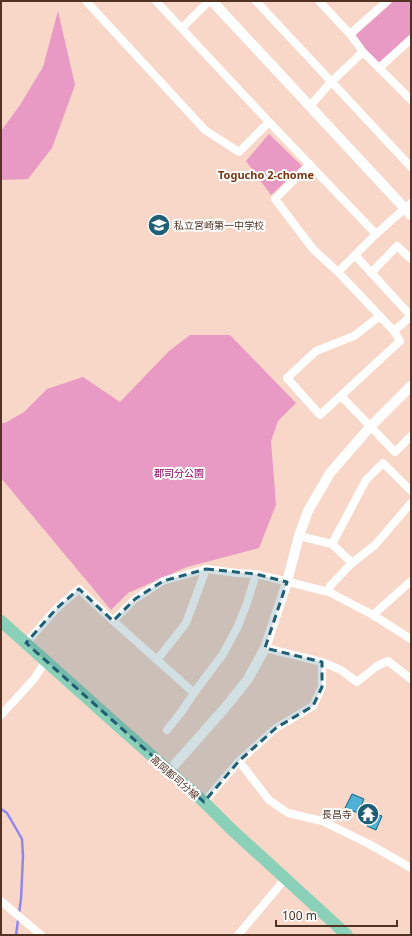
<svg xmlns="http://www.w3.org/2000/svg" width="412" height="936" viewBox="0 0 412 936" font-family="'Noto Sans','Noto Sans JP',sans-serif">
<rect width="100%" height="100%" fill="#f8d7c8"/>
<!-- green -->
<g fill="#e899c4">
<polygon points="394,1 411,1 411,34 381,64 377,62 355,40 356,35"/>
<polygon points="58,11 75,85 52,148 28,179 1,180 1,131 20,105 43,67"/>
<polygon points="269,134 302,166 271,195 246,161"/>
<polygon points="190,335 230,335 296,403 278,421 271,441 276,505 259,548 187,567 128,593 111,610 1,478 1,423 5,423 24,412 47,389 83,377 120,402 169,351"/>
</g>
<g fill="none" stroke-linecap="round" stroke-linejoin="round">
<!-- stream -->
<polyline stroke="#9086f0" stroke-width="2.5" points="1,809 7,813 22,839 23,856 21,899 16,935"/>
</g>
<!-- building -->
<g fill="#4eb0d5" stroke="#11647f">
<polygon points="352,794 364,799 358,813 345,808"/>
<polygon points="373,813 382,816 376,830 367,826"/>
</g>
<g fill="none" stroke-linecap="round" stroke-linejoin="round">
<!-- minor -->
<g stroke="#fff" stroke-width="8">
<polyline points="86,1 205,130 239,152 269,122"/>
<polyline points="156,1 269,122 376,234"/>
<polyline points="256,1 411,167"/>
<polyline points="319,1 350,34 363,52 411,100"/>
<polyline points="182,28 209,1"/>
<polyline points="350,34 387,1"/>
<polyline points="379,68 411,39"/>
<polyline points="310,106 331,82 363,52"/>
<polyline points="310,164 275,199 313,249 338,272 394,331 400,341 320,415 287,378 316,351 354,336 380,316"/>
<polyline points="355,255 411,316"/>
<polyline points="338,272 376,234 411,203"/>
<polyline points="371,273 397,246 411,259"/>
<polyline points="394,331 411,316"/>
<polyline points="341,396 395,452 411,436"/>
<polyline points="299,536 332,544 352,563"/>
<polyline points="332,544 366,480 383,463 411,491"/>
<polyline points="329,592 330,586 352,563 375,545 411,503"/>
<polyline points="373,615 411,581"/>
<polyline points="113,621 135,599 163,581 206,569 237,573 256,574 329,592 373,615 411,639"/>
<path d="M26,643L57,608L79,589C116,625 156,658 194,693"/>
<polyline points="265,648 322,662 341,670 357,682 377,666 388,661 411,679"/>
<polyline points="157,660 186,623 206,569"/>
<polyline points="1,715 34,679 46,661"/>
<polyline points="167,730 182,711 194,693 223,654 238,626 247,603 256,574"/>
<polyline points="239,761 269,800 288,813 322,821 369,844 411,868"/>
<polyline points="204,802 239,761 276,728 313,706 322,687 322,662"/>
<polyline points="1,901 41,935"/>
<polyline points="238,935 285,879"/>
</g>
<!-- tertiary -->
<g stroke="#fff" stroke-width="10">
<polyline points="212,1 411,215"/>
<polyline points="169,771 224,709 248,679 265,648 287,582 299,536 308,511 330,473 370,427 411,386"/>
</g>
<!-- primary -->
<polyline stroke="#8bd0b8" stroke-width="12" points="1,621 116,724 204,802 230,828 347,935"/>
</g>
<!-- marked area -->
<path fill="#1f5e74" fill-opacity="0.2" stroke="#1f5e74" stroke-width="3" stroke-dasharray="8 5" stroke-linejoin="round" d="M206,569L256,574L287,582L265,648L322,662V687L313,706L276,728L239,761L204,802L26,643L57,608L79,589L113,621L135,599L163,581Z"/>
<!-- icons -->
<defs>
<g id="school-disc" transform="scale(1.15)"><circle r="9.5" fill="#1f5e74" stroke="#fff"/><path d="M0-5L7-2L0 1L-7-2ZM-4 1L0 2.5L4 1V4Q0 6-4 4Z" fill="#fff"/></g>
<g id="temple-disc" transform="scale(1.15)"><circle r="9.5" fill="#1f5e74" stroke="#fff"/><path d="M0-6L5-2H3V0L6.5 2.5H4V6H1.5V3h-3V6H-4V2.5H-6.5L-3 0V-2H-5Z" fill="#fff"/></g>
</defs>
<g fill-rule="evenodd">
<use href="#school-disc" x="159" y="225"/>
<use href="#temple-disc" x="368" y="814"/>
</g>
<g text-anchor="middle" stroke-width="4" stroke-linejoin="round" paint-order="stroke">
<!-- poi labels -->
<g font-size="10" fill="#523222" stroke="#fff" text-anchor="start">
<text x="174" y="229">私立宮崎第一中学校</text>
<text x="352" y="818" text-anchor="end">長昌寺</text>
</g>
<!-- park labels -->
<g font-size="10" fill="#8f0065" stroke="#fff">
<text x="179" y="477">郡司分公園</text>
</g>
<!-- street labels -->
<g font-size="10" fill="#523222" stroke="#fff">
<text transform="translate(175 777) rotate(41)" y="4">高岡都司分線</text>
</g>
<!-- neighbourhood labels -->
<g font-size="11" font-weight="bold" fill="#7c3812" stroke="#fff">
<text x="266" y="179">Togucho 2-chome</text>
</g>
</g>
<!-- border -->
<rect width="412" height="936" fill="none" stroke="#523222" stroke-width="4"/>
<!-- scale -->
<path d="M276 920v6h121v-6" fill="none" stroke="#523222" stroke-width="2"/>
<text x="282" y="920" font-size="12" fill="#523222" stroke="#ffffff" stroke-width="3" paint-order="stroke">100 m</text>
</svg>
